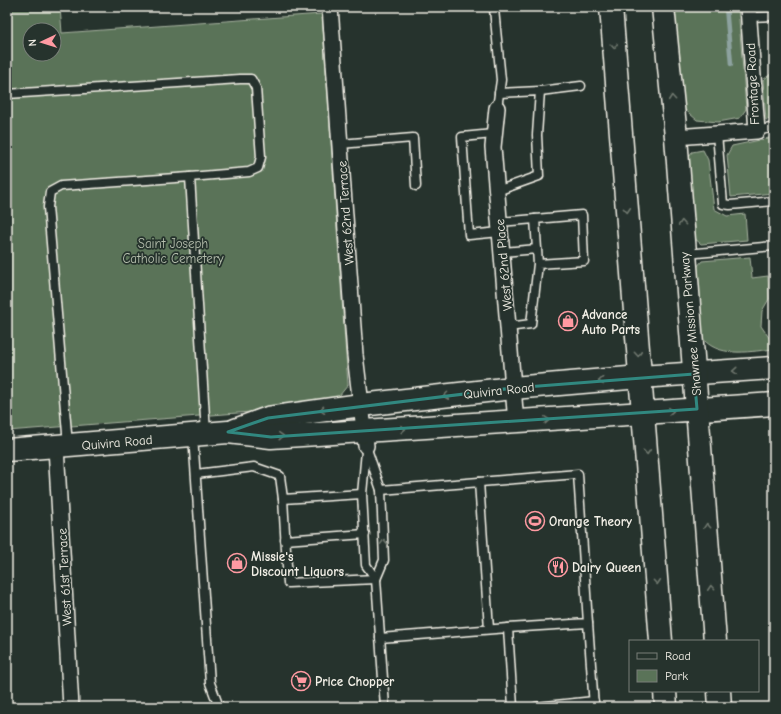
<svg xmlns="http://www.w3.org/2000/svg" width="781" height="714" viewBox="0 0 781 714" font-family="'Comic Neue',sans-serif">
<rect width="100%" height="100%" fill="#26332d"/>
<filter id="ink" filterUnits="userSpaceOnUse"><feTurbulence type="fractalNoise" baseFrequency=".025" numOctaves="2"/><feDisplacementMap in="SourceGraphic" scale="8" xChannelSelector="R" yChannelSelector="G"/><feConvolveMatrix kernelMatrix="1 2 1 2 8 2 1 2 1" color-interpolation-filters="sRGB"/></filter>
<g filter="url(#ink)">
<!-- green -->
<g fill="#5a7358" stroke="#a7b2a0" fill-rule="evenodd">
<path d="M7,7H60L62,33L322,14L348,385L335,401L276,410L7,431ZM30,30H54V54H30Z"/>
<polygon points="674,7 738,7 746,109 740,118 718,122 697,120 683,108"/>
<polygon points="772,73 774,73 774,118 766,120 763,80"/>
<polygon points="774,137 774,193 731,197 727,155 732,146"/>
<polygon points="703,150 708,160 714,209 727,216 745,214 747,240 701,244 693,237 687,159 692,152"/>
<path d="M750,257L752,278L768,276L769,299L762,311L761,326L770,339L774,341V349C753,351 722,358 705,341C696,331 697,284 696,268L702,261Z"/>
</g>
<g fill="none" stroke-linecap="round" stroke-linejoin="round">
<!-- stream -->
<polyline stroke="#8da29f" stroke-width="4.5" points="726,7 731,64"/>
<!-- lane casing -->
<g stroke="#f4f1e8" stroke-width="11">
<g id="lane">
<polyline points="494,9 501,80 497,108"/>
<polyline points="749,17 774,16"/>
<polyline points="540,91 581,86"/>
<polyline points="7,94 240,79 251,79 256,88 261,157 258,168 249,172 190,177 206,433"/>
<polyline points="757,131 774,127"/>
<polyline points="493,134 462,137 469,235 500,232"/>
<polyline points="717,134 723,204 730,205 774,201"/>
<polyline points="340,144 413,138 416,186"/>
<polyline points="497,191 539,176 537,135 540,91 499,93"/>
<polyline points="499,222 535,219"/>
<polyline points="502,252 537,249"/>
<polyline points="686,254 774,246"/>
<polyline points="508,327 531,324 538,264 535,219 582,215 584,261 538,264"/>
<polyline points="193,436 210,683 219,707"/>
<polyline points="68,445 48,207 50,192 61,186 190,177"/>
<polyline points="366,446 381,490 384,560 376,579 385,707"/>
<polyline points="366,451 362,494 366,565 376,579"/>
<polyline points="196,474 254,467 280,476 283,499 362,494"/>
<polyline points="479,482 489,629"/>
<polyline points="381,490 578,474 588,623 508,628"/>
<polyline points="283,499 288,583 376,579"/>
<polyline points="285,540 365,534"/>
<polyline points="588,623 594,707"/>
<polyline points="380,638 508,628 513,707"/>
<polyline points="536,707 594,701"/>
</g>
</g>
<!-- street casing -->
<g stroke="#f4f1e8" stroke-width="18">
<g id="street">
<polyline points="330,7 355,355 366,446"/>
<polyline points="497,108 493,147 516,423"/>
<polyline points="676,137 757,131 748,7"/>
<polyline points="56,447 71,707"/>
</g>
</g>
<!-- secondary casing -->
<g stroke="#f4f1e8" stroke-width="25">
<g id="secondary">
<polyline points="235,430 268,418 361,405 513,388 640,377"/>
<polyline points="7,450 228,432 271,437 644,413"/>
</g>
</g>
<!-- primary casing -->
<g stroke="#f4f1e8" stroke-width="25">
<g id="primary">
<polyline points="640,377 774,368"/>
<polyline points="644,413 774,404"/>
</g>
</g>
<!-- highway casing -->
<g stroke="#f4f1e8" stroke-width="25">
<g id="highway">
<polyline points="611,7 661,641"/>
<polyline points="663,7 676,137 715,641"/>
<polyline points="665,691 666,707"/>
<polyline points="719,691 720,707"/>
</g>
</g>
<!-- lane -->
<use href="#lane" stroke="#26332d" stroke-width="8"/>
<!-- street -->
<use href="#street" stroke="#26332d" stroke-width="15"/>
<!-- secondary -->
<use href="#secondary" stroke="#26332d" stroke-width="22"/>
<!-- primary -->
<use href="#primary" stroke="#26332d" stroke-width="22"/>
<!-- highway -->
<use href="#highway" stroke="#26332d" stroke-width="22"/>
</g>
<!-- one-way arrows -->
<defs><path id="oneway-chevron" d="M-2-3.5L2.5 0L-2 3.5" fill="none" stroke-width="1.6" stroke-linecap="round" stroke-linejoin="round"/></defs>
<g stroke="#6e766e">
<use href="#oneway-chevron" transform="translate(614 46) rotate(86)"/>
<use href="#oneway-chevron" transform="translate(672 98) rotate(-95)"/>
<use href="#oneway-chevron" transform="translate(627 210) rotate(86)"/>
<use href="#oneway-chevron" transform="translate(682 223) rotate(-94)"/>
<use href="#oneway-chevron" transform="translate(638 354) rotate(85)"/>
<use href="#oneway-chevron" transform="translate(735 371) rotate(176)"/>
<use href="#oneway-chevron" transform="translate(601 381) rotate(175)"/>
<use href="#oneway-chevron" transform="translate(446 396) rotate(173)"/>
<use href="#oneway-chevron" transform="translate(322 410) rotate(172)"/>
<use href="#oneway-chevron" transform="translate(671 411) rotate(-4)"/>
<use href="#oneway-chevron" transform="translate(547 420) rotate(-4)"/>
<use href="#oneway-chevron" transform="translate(403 429) rotate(-3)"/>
<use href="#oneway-chevron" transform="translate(281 436) rotate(-4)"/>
<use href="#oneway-chevron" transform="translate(647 452) rotate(86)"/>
<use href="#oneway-chevron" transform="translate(707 526) rotate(-94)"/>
<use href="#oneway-chevron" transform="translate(384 542) rotate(-92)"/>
<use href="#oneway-chevron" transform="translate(657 582) rotate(86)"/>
<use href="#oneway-chevron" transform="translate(711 588) rotate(-94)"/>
</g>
</g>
<!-- marked area -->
<path fill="none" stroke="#318880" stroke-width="3" stroke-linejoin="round" d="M694,374L697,409L271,437L228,432L268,418L513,388Z"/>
<!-- icons -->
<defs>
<g id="shop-ring" transform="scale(1)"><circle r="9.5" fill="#26332d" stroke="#ff9aa2" stroke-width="1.5"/><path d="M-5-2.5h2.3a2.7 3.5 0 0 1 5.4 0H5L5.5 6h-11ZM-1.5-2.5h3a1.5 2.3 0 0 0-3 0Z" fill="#ff9aa2"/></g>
<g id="stadium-ring" transform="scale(1)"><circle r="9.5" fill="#26332d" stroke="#ff9aa2" stroke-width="1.5"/><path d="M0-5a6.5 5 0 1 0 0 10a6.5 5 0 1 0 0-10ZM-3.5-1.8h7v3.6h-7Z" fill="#ff9aa2"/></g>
<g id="restaurant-ring" transform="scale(1)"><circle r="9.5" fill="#26332d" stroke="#ff9aa2" stroke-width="1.5"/><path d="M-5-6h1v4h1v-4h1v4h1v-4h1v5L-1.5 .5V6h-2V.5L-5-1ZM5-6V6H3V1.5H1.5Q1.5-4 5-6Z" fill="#ff9aa2"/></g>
<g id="supermarket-ring" transform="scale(1)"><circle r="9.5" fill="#26332d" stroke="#ff9aa2" stroke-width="1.5"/><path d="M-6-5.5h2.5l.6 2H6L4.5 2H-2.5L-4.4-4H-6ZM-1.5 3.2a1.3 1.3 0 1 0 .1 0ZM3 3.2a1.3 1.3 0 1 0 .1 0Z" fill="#ff9aa2"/></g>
</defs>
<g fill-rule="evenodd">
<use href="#shop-ring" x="568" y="321"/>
<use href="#stadium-ring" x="535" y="521"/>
<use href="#shop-ring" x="237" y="563"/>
<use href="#restaurant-ring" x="558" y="567"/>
<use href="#supermarket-ring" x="301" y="681"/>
</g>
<g text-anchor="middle" stroke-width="3.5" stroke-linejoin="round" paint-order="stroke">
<!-- street labels -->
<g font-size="13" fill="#f4f1e8" stroke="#26332d">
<text transform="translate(752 84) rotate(-93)" y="5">Frontage Road</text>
<text transform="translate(345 213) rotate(-94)" y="5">West 62nd Terrace</text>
<text transform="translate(503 265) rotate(-95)" y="5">West 62nd Place</text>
<text transform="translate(690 324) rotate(-95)" y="5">Shawnee Mission Parkway</text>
<text transform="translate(499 390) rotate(-6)" y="5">Quivira Road</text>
<text transform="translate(117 442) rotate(-5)" y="5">Quivira Road</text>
<text transform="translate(64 577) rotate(-93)" y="5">West 61st Terrace</text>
</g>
<!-- park labels -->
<g font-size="13" fill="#b6bfae" stroke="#26332d">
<text x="173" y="248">Saint Joseph<tspan x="173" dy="15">Catholic Cemetery</tspan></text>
</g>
<!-- poi labels -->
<g font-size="13" font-weight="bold" fill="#f4f1e8" stroke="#26332d" text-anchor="start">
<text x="582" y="319">Advance<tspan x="582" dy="15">Auto Parts</tspan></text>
<text x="549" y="526">Orange Theory</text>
<text x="251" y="561">Missie's<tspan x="251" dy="15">Discount Liquors</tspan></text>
<text x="572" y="572">Dairy Queen</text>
<text x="315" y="686">Price Chopper</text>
</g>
</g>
<!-- margin -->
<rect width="781" height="714" fill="none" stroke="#26332d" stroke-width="24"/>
<rect x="12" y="12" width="757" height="690" fill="none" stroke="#f4f1e8" stroke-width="1.5" filter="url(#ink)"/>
<!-- legend -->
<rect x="629" y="640" width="130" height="52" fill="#26332d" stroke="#787f78"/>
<rect x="637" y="653" width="20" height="6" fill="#26332d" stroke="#787f78"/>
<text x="665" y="660" font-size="12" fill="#f4f1e8">Road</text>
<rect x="637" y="670" width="20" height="12" fill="#5a7358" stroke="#787f78"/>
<text x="665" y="680" font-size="12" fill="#f4f1e8">Park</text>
<!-- north arrow -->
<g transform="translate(42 42) rotate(266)"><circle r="19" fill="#26332d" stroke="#787f78"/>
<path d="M0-3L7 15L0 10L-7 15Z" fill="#ff9aa2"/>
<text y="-6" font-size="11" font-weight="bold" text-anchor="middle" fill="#f4f1e8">N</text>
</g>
</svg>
